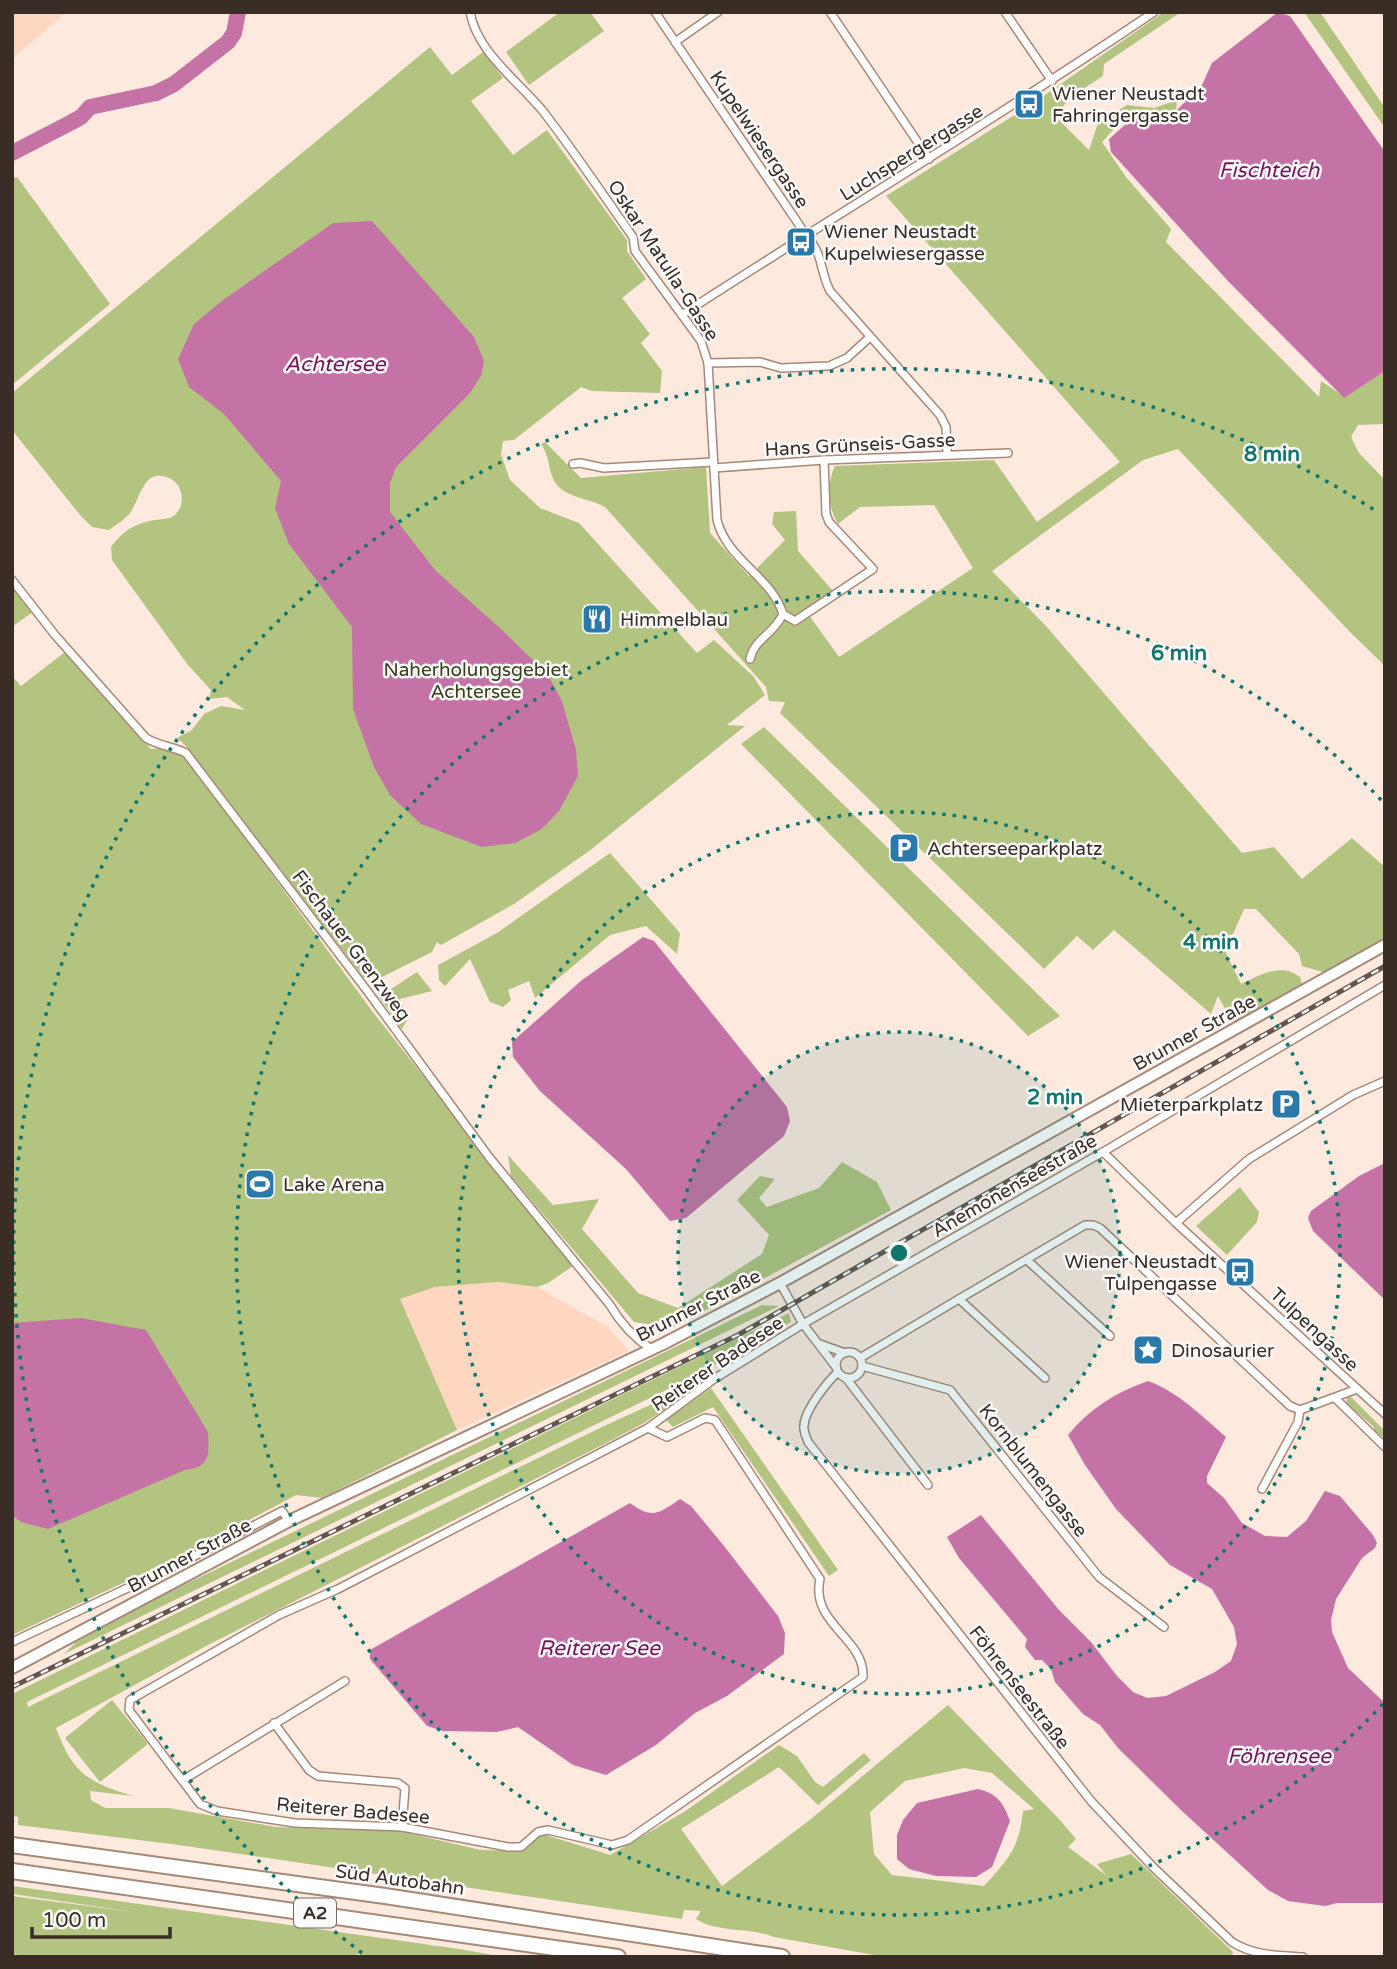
<svg xmlns="http://www.w3.org/2000/svg" width="1397" height="1969" viewBox="0 0 1397 1969" font-family="'Varela Round',sans-serif">
<rect width="100%" height="100%" fill="#fde9de"/>
<!-- built -->
<g fill="#ffd7c1">
<polygon points="12,12 67,12 12,59"/>
<polygon points="498,1282 537,1287 608,1327 629,1351 457,1430 399,1299 435,1287"/>
</g>
<!-- green -->
<g fill="#b3c380" fill-rule="evenodd">
<polygon points="560,12 590,12 604,31 529,85 506,52"/>
<path d="M1164,12H1181L1104,64L1103,76L1069,98L1056,117L1089,150L1098,123L1127,105L1154,108L1177,100L1176,111L1159,117L1130,112L1102,142L1126,177L1171,229L1166,242L1319,397L1321,381L1345,397L1385,371V424L1358,425L1351,437L1359,453L1385,480V666L1349,631L1178,449L1143,460L992,571L1046,626L1242,853L1274,847L1302,879L1352,838L1385,867V938L1326,973L1302,966L1299,954L1256,909H1244L1233,934L1220,941L1241,984C1260,975 1281,962 1300,977L1302,984L1298,990L1233,1023L1218,996L1211,1014L1114,930L1093,950L1077,936L1044,969L780,713L785,702L769,701L766,687L605,507C591,499 569,498 558,486C547,474 551,457 541,444L545,442L581,478L706,467L710,533L749,576L785,540L772,524L774,512L796,511L798,551L833,591L806,611L839,657L973,568L934,505L860,507L838,524C828,508 826,484 835,466L994,460L1037,522L1120,462L886,196L1032,104Z"/>
<polygon points="1304,12 1320,12 1385,108 1385,128"/>
<path d="M430,47L452,75L483,52L503,78L471,101L513,155L547,130L627,240V251L646,279L622,298L650,334L641,343L662,371L660,393L592,391L581,387L514,440L503,441L501,454L510,480L540,508L579,523L697,653L714,640L754,677L765,695L727,725L745,726L589,851L514,904L441,945L437,942L432,952L382,977L364,978L186,746L177,738L192,730L204,714L221,706L245,710L227,697L209,699L211,690L188,665L112,560L111,547C124,530 135,523 156,520C160,519 168,519 172,517C187,508 184,484 169,478C143,467 141,498 130,513C125,519 116,525 109,530L92,527L80,515L12,430V393Z"/>
<polygon points="17,177 110,304 12,385 12,179"/>
<polygon points="12,585 34,611 12,627"/>
<polygon points="65,652 151,749 164,748 183,753 372,1011 573,1266 548,1283 537,1287 498,1282 435,1287 400,1299 457,1430 322,1498 296,1495 191,1551 12,1635 12,676 21,686"/>
<polygon points="764,727 1060,1016 1028,1036 741,744"/>
<polygon points="610,853 680,933 677,954 646,926 610,935 535,998 529,981 508,990 511,1000 503,1007 490,1002 470,959 445,986 439,980 438,965 497,933"/>
<polygon points="417,972 432,991 400,999 408,1018 402,1029 379,997"/>
<polygon points="508,1155 553,1205 599,1199 582,1229 638,1293 678,1308 762,1254 769,1235 737,1200 760,1176 775,1179 759,1198 767,1207 819,1188 842,1162 877,1182 891,1210 672,1328 634,1322 511,1176"/>
<polygon points="1240,1187 1259,1212 1257,1222 1227,1255 1196,1226"/>
<polygon points="762,1305 779,1306 64,1654 76,1642 157,1598"/>
<path d="M789,1313L791,1322L697,1375L27,1702L28,1707L604,1426L683,1390L702,1385L644,1423L612,1440L206,1646L56,1728C73,1774 88,1782 133,1796L90,1791L91,1800L105,1808H169L276,1827L399,1831L481,1850L519,1851L538,1836L546,1835L610,1855L684,1812L779,1745L797,1756L815,1782L823,1787L864,1753L871,1760L818,1805L779,1767L681,1829L722,1886L811,1819L948,1705L1059,1819L1076,1839L1068,1847L1106,1875L1097,1864L1131,1854L1233,1952L1232,1957H885L774,1937C749,1927 718,1933 696,1919L701,1911L684,1910L682,1919L179,1845L18,1825V1817L12,1816V1694ZM964,1768L992,1773L1034,1809L1023,1811C1019,1849 1009,1858 984,1886L892,1875L874,1854L870,1812L905,1781Z"/>
<polygon points="711,1388 838,1570 829,1576 713,1407 673,1427 666,1420"/>
<polygon points="1351,1397 1385,1431 1385,1438 1374,1432 1374,1427 1346,1403 1347,1398"/>
<polygon points="112,1700 148,1744 100,1782 65,1738"/>
<polygon points="12,1886 459,1949 505,1957 364,1957 359,1954 349,1957 30,1957 12,1954 12,1896 141,1913 12,1894"/>
</g>
<!-- water -->
<g fill="#c573a6">
<polygon points="1278,12 1290,16 1385,152 1385,371 1344,398 1228,281 1111,152 1109,139 1135,116 1159,117 1176,111 1202,85 1212,63"/>
<polygon points="372,221 474,337 484,361 481,376 470,393 396,467 390,483 390,512 435,570 502,630 548,675 562,701 576,750 578,776 559,811 542,829 515,843 482,847 421,824 390,795 374,767 353,709 352,627 289,544 275,508 281,481 224,414 189,387 178,359 194,324 223,300 333,223"/>
<polygon points="643,937 654,941 787,1107 790,1121 784,1136 686,1218 670,1221 626,1169 540,1091 513,1057 512,1042 582,980"/>
<polygon points="1385,1163 1385,1300 1313,1231 1308,1218 1311,1211 1359,1176"/>
<path d="M81,1318L146,1330L208,1432C209,1454 211,1467 185,1470L48,1529L21,1522L12,1515V1323Z"/>
<path d="M1148,1381C1177,1391 1203,1417 1226,1437L1207,1476V1483L1224,1498L1242,1523L1265,1536L1287,1537L1306,1521L1325,1491L1340,1496L1373,1535L1377,1543L1375,1548L1362,1558L1336,1599L1331,1620L1332,1632L1348,1668L1385,1703V1903H1337L1325,1906L1288,1901L1268,1890L1183,1812L1118,1748L1100,1725L1083,1714L1055,1682L1051,1669L1042,1660H1035L1025,1647L1027,1639L959,1558L947,1537L981,1515L1059,1610L1091,1642L1117,1676L1133,1692L1147,1698L1166,1696L1215,1672L1231,1661L1237,1644L1234,1627L1212,1589L1170,1565L1116,1509L1085,1465L1068,1435C1089,1409 1116,1392 1148,1381Z"/>
<path d="M680,1499L691,1506L724,1546L778,1616L785,1633L784,1654L727,1696L695,1713L656,1745L606,1775L573,1765L518,1727L497,1732L443,1731L427,1726L370,1659V1650L630,1503C653,1520 659,1513 680,1499Z"/>
<path d="M978,1789C998,1794 1003,1803 1010,1821L992,1867L976,1877L936,1876L909,1869L897,1859V1835L903,1820L917,1803Z"/>
</g>
<g fill="none" stroke-linecap="round" stroke-linejoin="round">
<!-- river -->
<polyline stroke="#c573a6" stroke-width="16" points="12,153 72,122 81,117 90,107 156,93 174,84 228,42 234,33 238,12"/>
<!-- street casing -->
<g stroke="#a68878" stroke-width="10">
<g id="street">
<path d="M470,12C477,52 517,80 542,110C574,151 603,195 633,237L635,251L701,341L708,363L717,520C727,560 771,576 783,614L795,621L873,569L829,522L826,514L824,460"/>
<path d="M655,12L806,235C824,255 819,269 830,291L940,415L946,427L947,454"/>
<polyline points="830,12 929,159"/>
<polyline points="1005,12 1052,81"/>
<polyline points="675,42 718,12"/>
<path d="M683,314C839,213 999,117 1154,12"/>
<polyline points="708,363 760,362 781,368 829,366 847,358 870,337"/>
<polyline points="573,464 580,463 604,468 713,462"/>
<polyline points="714,468 824,460 1008,453"/>
<path d="M12,580L55,635L146,738C159,746 172,746 186,753L368,992L489,1157L610,1305C621,1324 633,1337 651,1349"/>
<path d="M750,659C754,639 774,634 783,614"/>
<polyline points="1103,1152 1176,1223 1385,1414"/>
<polyline points="1176,1223 1249,1159 1353,1095 1385,1081"/>
<polyline points="1027,1260 1110,1336"/>
<polyline points="780,1283 803,1324 836,1367"/>
<polyline points="820,1344 845,1353"/>
<circle cx="849" cy="1365" r="13"/>
<polyline points="860,1358 959,1299"/>
<polyline points="862,1366 950,1390 1099,1577 1164,1627"/>
<path d="M838,1372C827,1382 805,1410 804,1425C803,1431 806,1436 808,1442L1091,1801L1153,1867L1232,1942C1254,1956 1277,1955 1303,1957"/>
<polyline points="846,1378 928,1485"/>
<polyline points="1045,1378 959,1299 1085,1225 1093,1225 1100,1228 1290,1406 1300,1410 1357,1389"/>
<polyline points="1335,1398 1385,1447"/>
<path d="M648,1428L667,1437L705,1418L715,1420L820,1579C810,1624 865,1638 863,1677L628,1840L612,1845L548,1830L538,1832L521,1847H508L402,1827L295,1823L217,1811L200,1804L129,1710L130,1700L279,1615L338,1589L648,1428L714,1379L803,1324L1103,1152L1385,985"/>
<polyline points="1262,1489 1298,1422 1300,1410"/>
<polyline points="12,1642 179,1564 282,1511 289,1521"/>
<polyline points="274,1723 309,1770 318,1776 398,1783 405,1788 402,1827"/>
<polyline points="183,1780 345,1681"/>
</g>
</g>
<!-- secondary casing -->
<g stroke="#a68878" stroke-width="14">
<polyline id="secondary" points="12,1668 289,1521 663,1344 780,1283 1385,945"/>
</g>
<!-- highway casing -->
<g stroke="#a68878" stroke-width="18">
<g id="highway">
<polyline points="12,1845 385,1896 782,1957"/>
<polyline points="12,1871 618,1957"/>
</g>
</g>
<!-- street -->
<use href="#street" stroke="#fff" stroke-width="7"/>
<!-- secondary -->
<use href="#secondary" stroke="#fff" stroke-width="10"/>
<!-- highway -->
<use href="#highway" stroke="#fff" stroke-width="14"/>
<!-- rail casing -->
<g stroke="#64564f" stroke-width="5">
<polyline id="rail" points="12,1687 738,1335 1385,966"/>
</g>
<!-- rail -->
<use href="#rail" stroke="#fafafa" stroke-width="2.5" stroke-dasharray="8" stroke-linecap="butt"/>
</g>
<!-- distance rings -->
<circle cx="899" cy="1253" r="221" fill="#0f766e" fill-opacity=".12"/>
<g fill="none" stroke="#0f766e" stroke-width="3.5" stroke-dasharray="3.5 7">
<circle cx="899" cy="1253" r="221"/>
<circle cx="899" cy="1253" r="441"/>
<path d="M1383 1704A662 662 0 1 1 1383 802"/>
<path d="M362 1953A882 882 0 0 1 1379 513"/>
</g>
<!-- icons -->
<defs>
<g id="bus-square" transform="scale(1.575)"><rect x="-9" y="-9" width="18" height="18" rx="4" fill="#2979ab" stroke="#fafafa"/><path d="M-5-6H5V4H4V6H2V4H-2V6H-4V4H-5ZM-3.5-4V0h7V-4ZM-3.5 1.2v1.5H-2V1.2ZM2 1.2v1.5H3.5V1.2Z" fill="#fff"/></g>
<g id="restaurant-square" transform="scale(1.575)"><rect x="-9" y="-9" width="18" height="18" rx="4" fill="#2979ab" stroke="#fafafa"/><path d="M-5-6h1v4h1v-4h1v4h1v-4h1v5L-1.5 .5V6h-2V.5L-5-1ZM5-6V6H3V1.5H1.5Q1.5-4 5-6Z" fill="#fff"/></g>
<g id="parking-square" transform="scale(1.575)"><rect x="-9" y="-9" width="18" height="18" rx="4" fill="#2979ab" stroke="#fafafa"/><path d="M-3.5-5.5H1a3.5 3.5 0 0 1 0 7H-1V5.5H-3.5ZM-1-3.4V-.6H.8a1.4 1.4 0 0 0 0-2.8Z" fill="#fff"/></g>
<g id="stadium-square" transform="scale(1.575)"><rect x="-9" y="-9" width="18" height="18" rx="4" fill="#2979ab" stroke="#fafafa"/><path d="M0-5a6.5 5 0 1 0 0 10a6.5 5 0 1 0 0-10ZM-3.5-1.8h7v3.6h-7Z" fill="#fff"/></g>
<g id="sight-square" transform="scale(1.575)"><rect x="-9" y="-9" width="18" height="18" rx="4" fill="#2979ab" stroke="#fafafa"/><path d="M0-6L1.8-2.2L6-1.7L2.9 1.2L3.7 5.4L0 3.3L-3.7 5.4L-2.9 1.2L-6-1.7L-1.8-2.2Z" fill="#fff"/></g>
</defs>
<g fill-rule="evenodd">
<use href="#bus-square" x="1029" y="104"/>
<use href="#bus-square" x="801" y="242"/>
<use href="#restaurant-square" x="597" y="619"/>
<use href="#parking-square" x="904" y="848"/>
<use href="#parking-square" x="1286" y="1104"/>
<use href="#stadium-square" x="260" y="1184"/>
<use href="#bus-square" x="1240" y="1272"/>
<use href="#sight-square" x="1148" y="1350"/>
</g>
<g text-anchor="middle" stroke-width="5" stroke-linejoin="round" paint-order="stroke">
<!-- shield labels -->
<rect fill="#fafafa" stroke="#736a66" stroke-width="2" x="294" y="1898.5" width="42" height="29" rx="5"/>
<g font-size="18" font-weight="bold" fill="#392d26">
<text x="315" y="1919">A2</text>
</g>
<!-- poi labels -->
<g font-size="19" fill="#392d26" stroke="#fafafa" text-anchor="start">
<text x="1052" y="100">Wiener Neustadt<tspan x="1052" dy="22">Fahringergasse</tspan></text>
<text x="824" y="238">Wiener Neustadt<tspan x="824" dy="22">Kupelwiesergasse</tspan></text>
<text x="620" y="626">Himmelblau</text>
<text x="927" y="855">Achterseeparkplatz</text>
<text x="1263" y="1111" text-anchor="end">Mieterparkplatz</text>
<text x="283" y="1191">Lake Arena</text>
<text x="1217" y="1268" text-anchor="end">Wiener Neustadt<tspan x="1217" dy="22">Tulpengasse</tspan></text>
<text x="1171" y="1357">Dinosaurier</text>
</g>
<!-- street labels -->
<g font-size="19" fill="#392d26" stroke="#fafafa">
<text transform="translate(760 139) rotate(56)" y="7">Kupelwiesergasse</text>
<text transform="translate(911 152) rotate(-32)" y="7">Luchspergergasse</text>
<text transform="translate(664 260) rotate(57)" y="7">Oskar Matulla-Gasse</text>
<text transform="translate(860 444) rotate(-3)" y="7">Hans Grünseis-Gasse</text>
<text transform="translate(352 945) rotate(53)" y="7">Fischauer Grenzweg</text>
<text transform="translate(1194 1032) rotate(-29)" y="7">Brunner Straße</text>
<text transform="translate(1014 1185) rotate(-30)" y="7">Anemonenseestraße</text>
<text transform="translate(698 1305) rotate(-27)" y="7">Brunner Straße</text>
<text transform="translate(1315 1329) rotate(43)" y="7">Tulpengasse</text>
<text transform="translate(717 1363) rotate(-34)" y="7">Reiterer Badesee</text>
<text transform="translate(1034 1470) rotate(52)" y="7">Kornblumengasse</text>
<text transform="translate(189 1555) rotate(-28)" y="7">Brunner Straße</text>
<text transform="translate(1020 1687) rotate(52)" y="7">Föhrenseestraße</text>
<text transform="translate(353 1810) rotate(5)" y="7">Reiterer Badesee</text>
<text transform="translate(400 1879) rotate(8)" y="7">Süd Autobahn</text>
</g>
<!-- park labels -->
<g font-size="19" fill="#38411a" stroke="#fafafa">
<text x="476" y="676">Naherholungsgebiet<tspan x="476" dy="22">Achtersee</tspan></text>
</g>
<!-- water labels -->
<g font-size="21" font-style="italic" fill="#77145b" stroke="#fafafa">
<text x="1269" y="177">Fischteich</text>
<text x="335" y="371">Achtersee</text>
<text x="599" y="1655">Reiterer See</text>
<text x="1279" y="1763">Föhrensee</text>
</g>
</g>
<circle cx="899" cy="1253" r="10" fill="#0f766e" stroke="#fafafa" stroke-width="3.5"/>
<g font-size="21" text-anchor="middle" font-weight="bold" fill="#0f766e" stroke="#fafafa" stroke-width="5" stroke-linejoin="round" paint-order="stroke">
<text x="1272" y="461">8 min</text>
<text x="1179" y="660">6 min</text>
<text x="1211" y="949">4 min</text>
<text x="1055" y="1104">2 min</text>
</g>
<!-- border -->
<rect width="1397" height="1969" fill="none" stroke="#392d26" stroke-width="28"/>
<!-- scale -->
<path d="M32 1927v10h138v-10" fill="none" stroke="#392d26" stroke-width="3.5"/>
<text x="42" y="1927" font-size="21" fill="#392d26" stroke="#fafafa" stroke-width="5" paint-order="stroke">100 m</text>
</svg>
